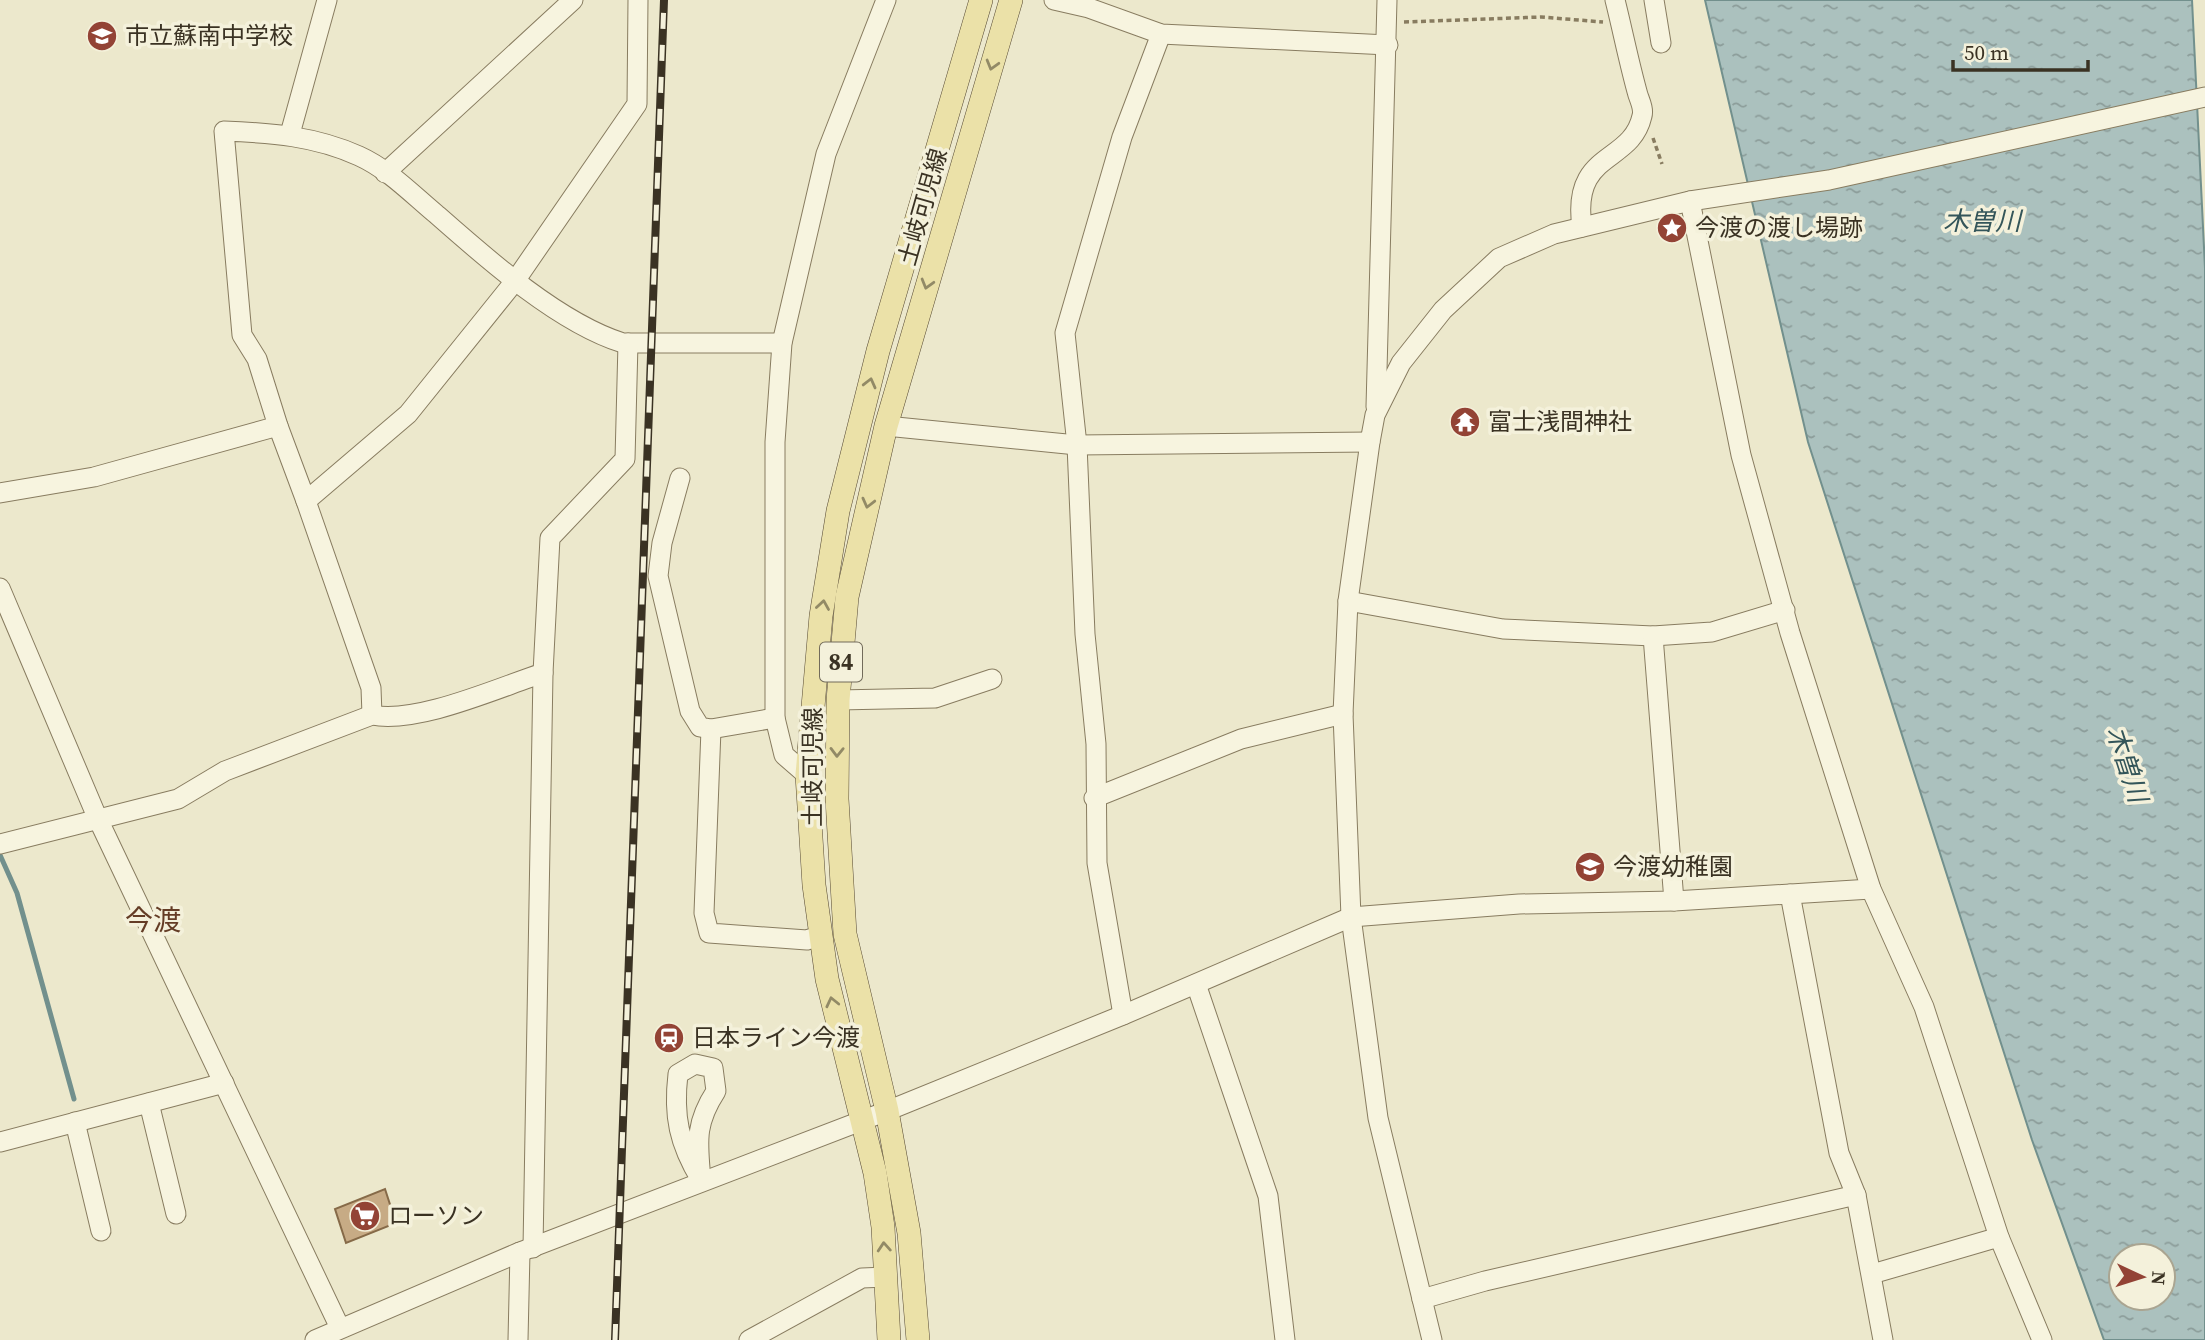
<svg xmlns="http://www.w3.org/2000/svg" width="2205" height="1340" viewBox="0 0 2205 1340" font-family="'Source Serif 4','Noto Sans JP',serif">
<defs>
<pattern id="water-ripples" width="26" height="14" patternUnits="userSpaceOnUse" patternTransform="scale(1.75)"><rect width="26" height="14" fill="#abc1be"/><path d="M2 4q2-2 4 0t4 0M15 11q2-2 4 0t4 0" fill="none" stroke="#8c9d9a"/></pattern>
</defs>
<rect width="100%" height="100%" fill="#ece8cc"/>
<!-- water -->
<path fill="url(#water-ripples)" stroke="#72908d" stroke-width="2" fill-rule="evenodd" d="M1705,0H2192L2205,268V1340H2104L2032,1140L1808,442ZM2121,1256H2163V1298H2121Z"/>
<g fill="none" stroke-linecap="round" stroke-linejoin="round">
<!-- stream -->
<polyline stroke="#72908d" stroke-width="5" points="0,855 17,893 74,1099"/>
</g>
<!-- building -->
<polygon fill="#c7ab85" stroke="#866a48" stroke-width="2" points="385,1189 396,1223 346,1243 335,1209"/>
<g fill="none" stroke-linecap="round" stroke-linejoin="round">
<!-- minor casing -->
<g stroke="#887c60" stroke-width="21">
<g id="minor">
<polyline points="1054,0 1089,8 1161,34 1388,45"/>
<polyline points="1654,0 1661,43"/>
<polyline points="290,134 327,0"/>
<polyline points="385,173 573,0"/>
<polyline points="1690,201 1741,455 1790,633 1871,889 1924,1007 1999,1237 2042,1340"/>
<path d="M1582,227C1571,150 1631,165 1642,116C1644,109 1640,101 1638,95C1629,63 1623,32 1615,0"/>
<polyline points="1376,407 1387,0"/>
<polyline points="278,426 306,501"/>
<polyline points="886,426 1077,445 1370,442"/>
<polyline points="680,478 662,543 658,576 690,711 700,727 711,729 775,718"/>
<path d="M0,493L94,477L278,426L257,359L242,335L224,131C272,133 315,136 359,156C388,169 412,194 436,214C487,259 559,323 623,343H782"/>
<polyline points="0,588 97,817 340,1328"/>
<polyline points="1348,601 1503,629 1653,636 1712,632 1785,610"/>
<polyline points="1653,636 1674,901"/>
<polyline points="838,700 935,698 992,679"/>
<polyline points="372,715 371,688 306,501 408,414 515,281 637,104 638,0"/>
<polyline points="711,729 704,913 709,933 807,940 821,935"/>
<polyline points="807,775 784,755 775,718 775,442 782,343 826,154 886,0"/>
<polyline points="1094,798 1241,739 1343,714"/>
<path d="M0,844L178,799L225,771L372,715C418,724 497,688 543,673"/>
<polyline points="1790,894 1839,1153 1856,1195 1883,1340"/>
<polyline points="1196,984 1268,1196 1285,1340"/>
<polyline points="1123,1015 1097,863 1096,744 1085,634 1077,445 1065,333 1122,137 1161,34"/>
<path d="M695,1064L713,1068L716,1091C694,1125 698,1143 701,1180C679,1144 673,1116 678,1074Z"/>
<polyline points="149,1103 176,1214"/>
<polyline points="75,1122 101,1231"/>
<polyline points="0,1142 224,1083"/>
<polyline points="533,1248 543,673 550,538 625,459 628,343"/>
<polyline points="1872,1274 1999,1237"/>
<polyline points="1422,1299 1485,1281 1856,1195"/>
<polyline points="315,1340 520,1252 887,1111 1123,1015 1351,917 1519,904 1674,901 1871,889"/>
<polyline points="518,1340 520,1252"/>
<polyline points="749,1340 862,1278 886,1277"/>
<polyline points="1432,1340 1378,1118 1351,917 1343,714 1348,601 1370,442 1375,415 1401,363 1443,310 1499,258 1554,234 1690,201 1829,180 2205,97"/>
</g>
</g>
<!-- major casing -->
<g stroke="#574a34" stroke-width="24">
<g id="major">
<polyline points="889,1340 883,1227 875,1173 827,979 814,885 807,775 821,616 838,511 878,351 981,0"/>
<polyline points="918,1340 909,1233 887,1111 845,934 837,799 838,700 847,597 886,426 1011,0"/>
</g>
</g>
<!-- path -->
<g stroke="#887c60" stroke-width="3.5" stroke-dasharray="5 3.5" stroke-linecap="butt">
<polyline points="1404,22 1541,17 1603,22"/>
<polyline points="1653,138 1662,164"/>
</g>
<!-- minor -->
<use href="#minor" stroke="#f7f4df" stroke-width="19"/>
<!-- major -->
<use href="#major" stroke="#ebe1a8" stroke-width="23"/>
<!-- rail casing -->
<g stroke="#3a3223" stroke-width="8">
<polyline id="rail" points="615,1340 664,0"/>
</g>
<!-- rail -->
<use href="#rail" stroke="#f4f1db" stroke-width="5" stroke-dasharray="16" stroke-linecap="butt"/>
</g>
<!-- one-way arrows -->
<defs><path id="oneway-chevron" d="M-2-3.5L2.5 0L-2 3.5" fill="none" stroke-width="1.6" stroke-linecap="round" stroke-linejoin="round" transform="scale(1.75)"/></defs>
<g stroke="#928a66">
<use href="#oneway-chevron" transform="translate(992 65) rotate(106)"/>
<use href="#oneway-chevron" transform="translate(927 284) rotate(106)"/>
<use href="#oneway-chevron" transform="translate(870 383) rotate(-76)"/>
<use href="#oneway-chevron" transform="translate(868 503) rotate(104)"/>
<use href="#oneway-chevron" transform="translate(823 605) rotate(-81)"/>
<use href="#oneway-chevron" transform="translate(837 752) rotate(91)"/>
<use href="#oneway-chevron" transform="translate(832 1002) rotate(-103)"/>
<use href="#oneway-chevron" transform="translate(884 1247) rotate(-94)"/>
</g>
<!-- icons -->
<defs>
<g id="school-disc" transform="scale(1.575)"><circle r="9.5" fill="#934335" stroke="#f4f1db"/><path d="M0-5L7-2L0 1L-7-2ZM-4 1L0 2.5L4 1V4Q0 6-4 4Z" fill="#fff"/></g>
<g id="sight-disc" transform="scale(1.575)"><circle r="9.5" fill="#934335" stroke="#f4f1db"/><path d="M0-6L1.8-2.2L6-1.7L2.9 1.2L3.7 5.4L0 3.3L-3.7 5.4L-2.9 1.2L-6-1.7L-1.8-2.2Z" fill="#fff"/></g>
<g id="temple-disc" transform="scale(1.575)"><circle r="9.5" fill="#934335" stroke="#f4f1db"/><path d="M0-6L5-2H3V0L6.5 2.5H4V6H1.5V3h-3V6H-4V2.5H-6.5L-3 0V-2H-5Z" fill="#fff"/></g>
<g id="station-disc" transform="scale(1.575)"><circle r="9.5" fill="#934335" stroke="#f4f1db"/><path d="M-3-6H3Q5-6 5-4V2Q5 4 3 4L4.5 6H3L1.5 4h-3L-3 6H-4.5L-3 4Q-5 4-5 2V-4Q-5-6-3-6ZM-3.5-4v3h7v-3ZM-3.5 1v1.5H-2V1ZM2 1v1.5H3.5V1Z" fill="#fff"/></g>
<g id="supermarket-disc" transform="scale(1.575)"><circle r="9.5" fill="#934335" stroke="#f4f1db"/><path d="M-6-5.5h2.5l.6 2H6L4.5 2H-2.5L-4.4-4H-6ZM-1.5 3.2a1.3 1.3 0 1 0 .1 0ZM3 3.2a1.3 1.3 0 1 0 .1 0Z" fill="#fff"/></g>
</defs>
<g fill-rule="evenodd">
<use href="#school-disc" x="102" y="36"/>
<use href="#sight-disc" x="1672" y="228"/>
<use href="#temple-disc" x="1465" y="422"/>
<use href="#school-disc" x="1590" y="867"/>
<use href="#station-disc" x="669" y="1038"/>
<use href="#supermarket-disc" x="365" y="1216"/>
</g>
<g text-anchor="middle" stroke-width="7" stroke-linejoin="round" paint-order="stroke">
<!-- shield labels -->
<rect fill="#f4f1db" stroke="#726b5a" stroke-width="2" x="820" y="642.5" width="42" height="39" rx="5"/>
<g font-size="23" font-weight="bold" fill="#3a3223">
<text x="841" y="670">84</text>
</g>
<!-- poi labels -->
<g font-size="24" fill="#3a3223" stroke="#f4f1db" text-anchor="start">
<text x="125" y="44">市立蘇南中学校</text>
<text x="1695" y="236">今渡の渡し場跡</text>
<text x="1488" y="430">富士浅間神社</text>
<text x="1613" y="875">今渡幼稚園</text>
<text x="692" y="1046">日本ライン今渡</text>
<text x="388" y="1224">ローソン</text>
</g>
<!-- street labels -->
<g font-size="24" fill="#3a3223" stroke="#f4f1db">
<text transform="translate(923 207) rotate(-74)" y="8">土岐可児線</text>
<text transform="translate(813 767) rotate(-90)" y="8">土岐可児線</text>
</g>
<!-- water labels -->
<g font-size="26" font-style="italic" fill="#335559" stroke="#f4f1db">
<text x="1982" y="230">木曽川</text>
<text transform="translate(2127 764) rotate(72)" y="9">木曽川</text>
</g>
<!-- quarter labels -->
<g font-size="28" fill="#643c25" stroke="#f4f1db">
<text x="153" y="930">今渡</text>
</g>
</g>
<!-- north arrow -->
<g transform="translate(2142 1277) rotate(94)"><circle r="33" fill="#f4f1db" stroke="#aaa591" stroke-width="2"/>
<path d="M0-5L12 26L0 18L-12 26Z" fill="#934335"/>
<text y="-10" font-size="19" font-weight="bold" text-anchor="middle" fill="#3a3223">N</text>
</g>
<!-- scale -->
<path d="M1953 60v10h135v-10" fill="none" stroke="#3a3223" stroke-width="3.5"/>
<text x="1964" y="60" font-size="21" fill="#3a3223" stroke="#f4f1db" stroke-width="5" paint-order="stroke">50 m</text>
</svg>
